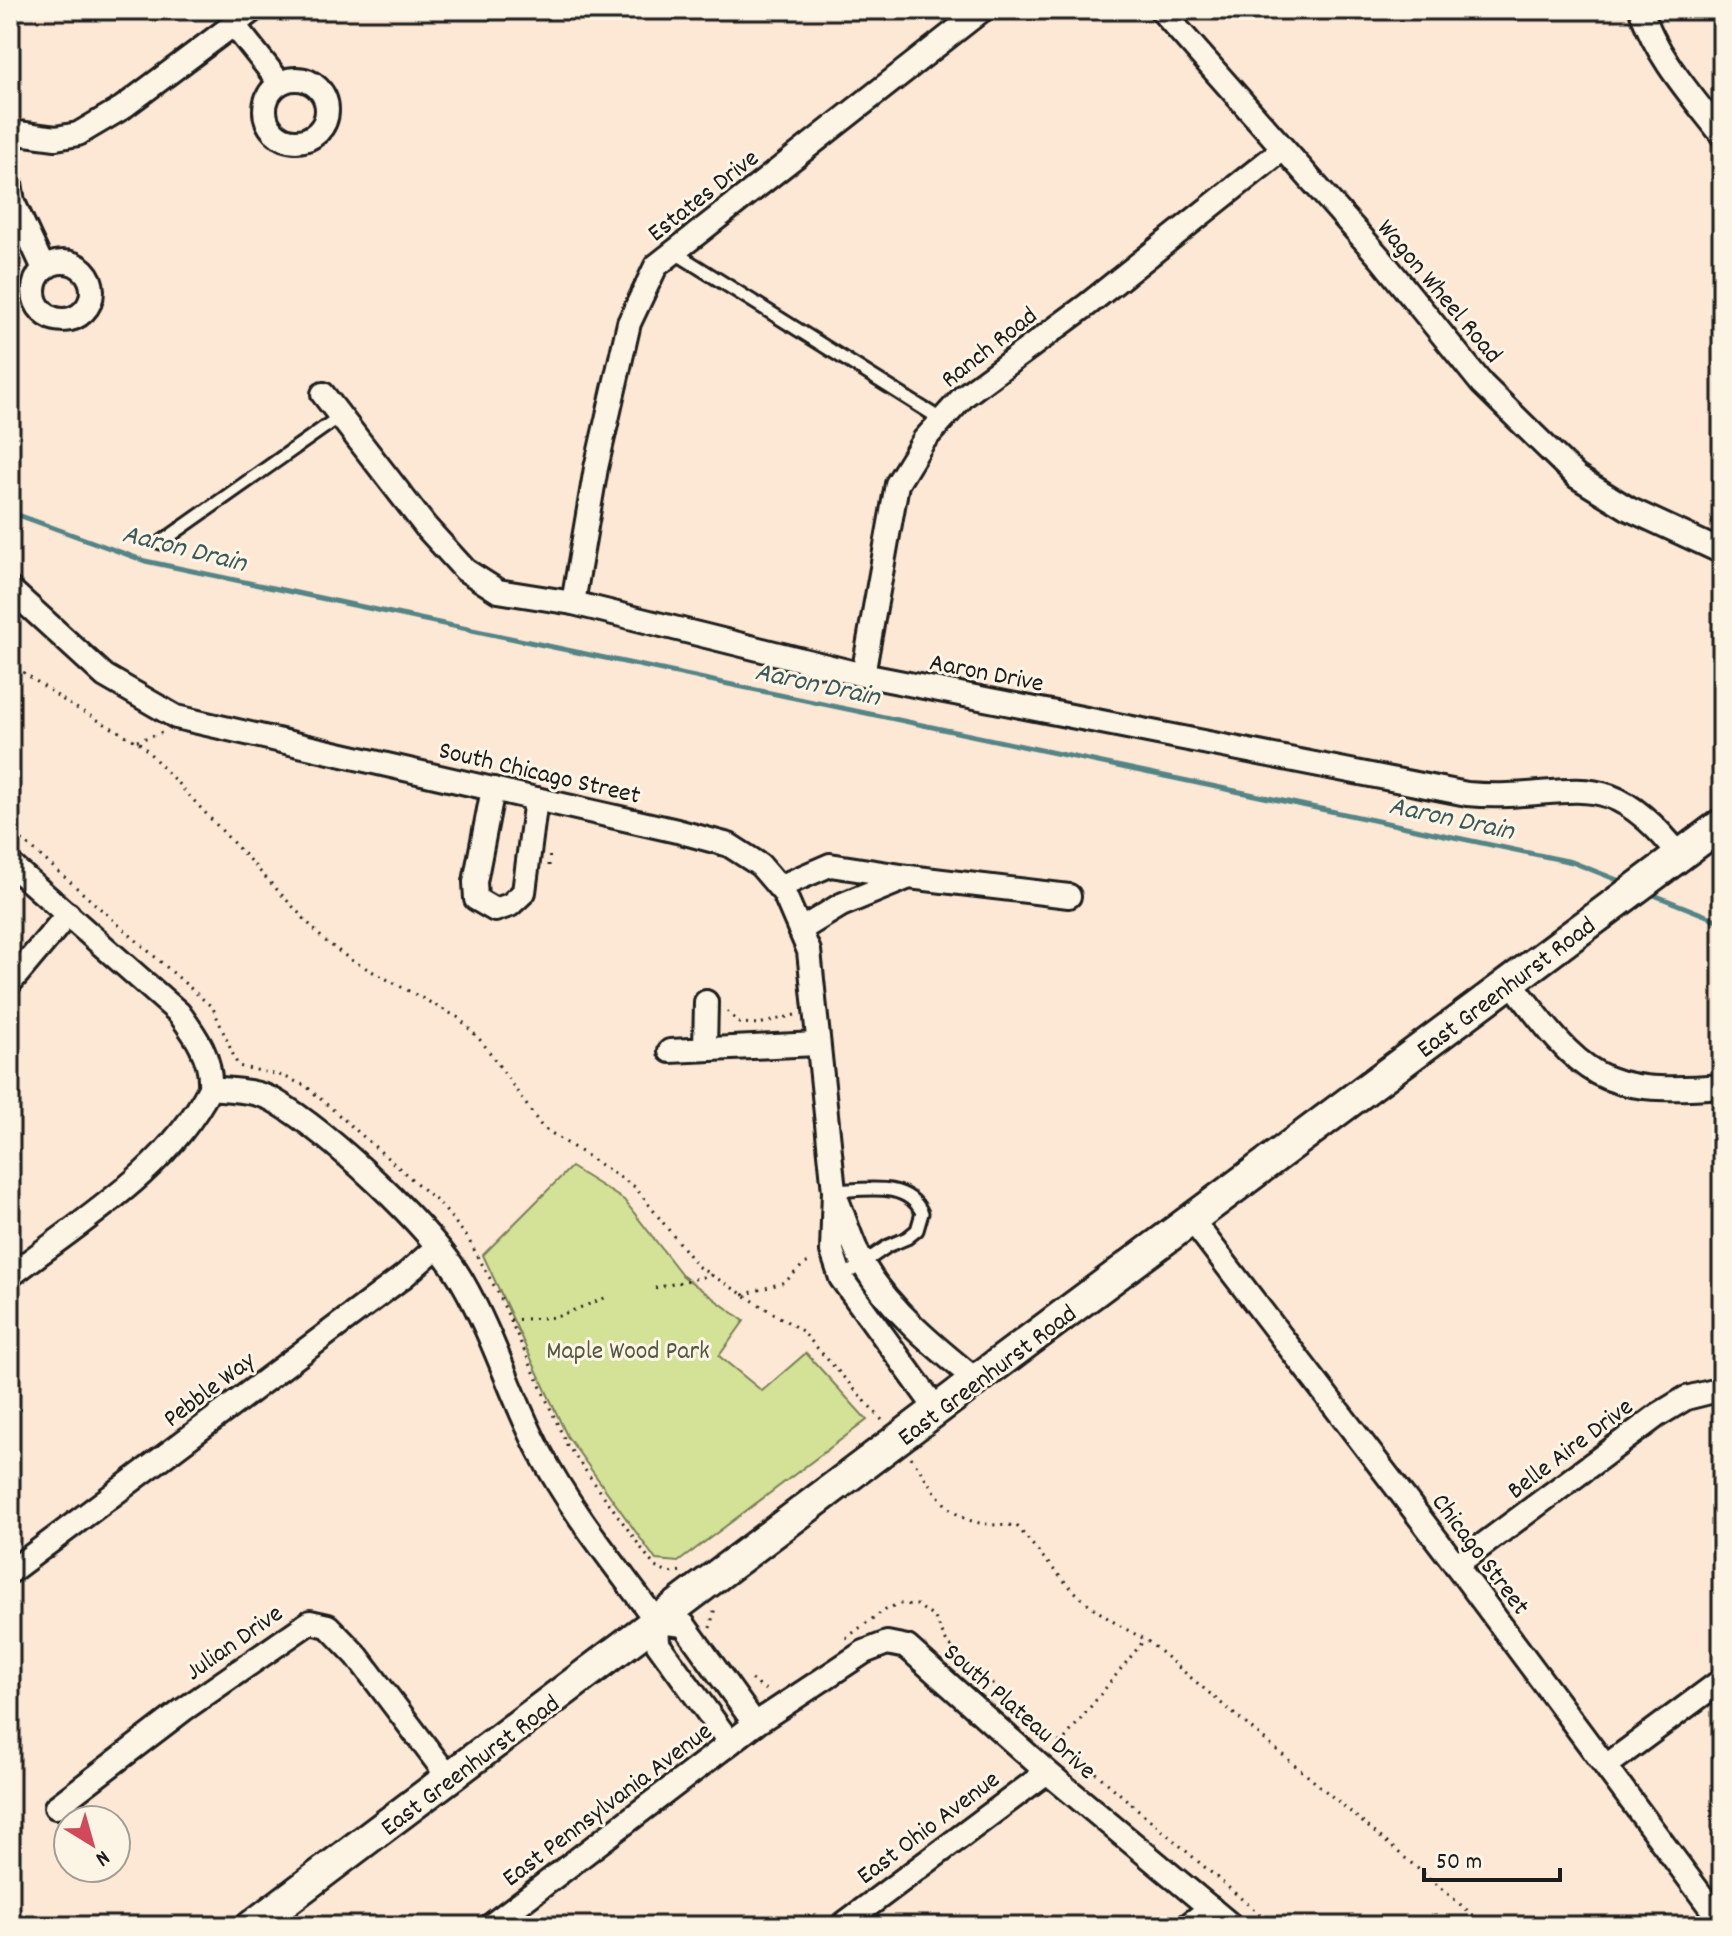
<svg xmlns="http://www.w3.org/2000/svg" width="1732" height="1936" viewBox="0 0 1732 1936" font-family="Dekko,sans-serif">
<rect width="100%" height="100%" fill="#fce8d4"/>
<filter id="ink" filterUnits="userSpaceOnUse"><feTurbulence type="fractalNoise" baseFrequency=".0125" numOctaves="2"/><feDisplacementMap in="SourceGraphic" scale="16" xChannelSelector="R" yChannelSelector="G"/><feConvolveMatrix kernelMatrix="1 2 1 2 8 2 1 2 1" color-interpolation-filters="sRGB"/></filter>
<g filter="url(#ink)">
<!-- green -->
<polygon fill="#d3e296" stroke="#787f59" stroke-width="2" points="571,1167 624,1200 683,1276 744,1321 719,1356 762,1391 806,1353 867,1420 678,1562 656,1560 567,1436 483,1255"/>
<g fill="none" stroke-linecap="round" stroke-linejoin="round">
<!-- stream -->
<g stroke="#538486" stroke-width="5">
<polyline points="10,512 145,561 1572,862 1620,881"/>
<polyline points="1654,895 1722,922"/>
</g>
<!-- lane casing -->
<g stroke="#1c1c1c" stroke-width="17">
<g id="lane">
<polyline points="674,252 942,420"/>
<polyline points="160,543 339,417"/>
<path d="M834,1191C865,1190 907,1180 922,1213L917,1230L907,1238L888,1246L841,1278"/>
</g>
</g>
<!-- street casing -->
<g stroke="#1c1c1c" stroke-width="28">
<g id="street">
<polyline points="1161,10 1381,259 1482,384 1577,477 1629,509 1722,552"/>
<path d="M1641,10C1657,58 1692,96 1722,135"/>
<polyline points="234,25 280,83"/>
<circle cx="296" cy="110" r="31"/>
<polyline points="10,132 56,138 78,134 122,108 253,10"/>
<polyline points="10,183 13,202 44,269"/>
<circle cx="63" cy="291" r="29"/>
<path d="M323,394L426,527L465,570L498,591L573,603L863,675L1467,794C1570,803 1602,756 1680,856"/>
<polyline points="10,589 105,676 176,717 677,831 729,845 760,865 784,893 809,951 834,1191 832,1251 841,1278 937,1410"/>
<polyline points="573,603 596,468 629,323 656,266 982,10"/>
<polyline points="863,675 897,484 924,440 964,396 1087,305 1283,149"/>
<polyline points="493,789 475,882 476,899 495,910 510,905 524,892 536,799"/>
<path d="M10,864L179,1013C196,1036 212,1058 210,1088C230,1090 257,1090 275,1101C329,1133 431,1227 462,1281C494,1336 511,1397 540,1452C572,1513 617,1567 657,1622L658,1644L730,1743"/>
<polyline points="779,887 830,865 908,877"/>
<polyline points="800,930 841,905 909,877 1069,896"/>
<path d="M1511,982C1583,1076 1598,1096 1722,1086"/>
<polyline points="10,983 68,914"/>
<polyline points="705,1049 706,1002"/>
<polyline points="670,1051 817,1044"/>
<path d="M836,1197C845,1219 852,1245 864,1266C891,1311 935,1347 976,1380"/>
<polyline points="1192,1220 1456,1565 1722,1923"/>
<path d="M10,1276C80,1222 169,1169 210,1088"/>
<polyline points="1456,1565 1658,1415 1686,1398 1722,1389"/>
<polyline points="10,1572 404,1276 437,1247"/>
<polyline points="657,1622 684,1625 755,1724"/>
<polyline points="1606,1766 1722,1680"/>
<polyline points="56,1807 183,1710 310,1622 328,1626 357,1656 450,1779"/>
<polyline points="490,1926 755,1724 864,1652 887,1643 907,1647 1047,1772 1232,1926"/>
<polyline points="841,1926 1047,1772"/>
<polyline points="1187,1926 1211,1908"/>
</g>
</g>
<!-- secondary casing -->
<g stroke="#1c1c1c" stroke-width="36">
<polyline id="secondary" points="252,1926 976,1380 1722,824"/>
</g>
<!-- path -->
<g stroke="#1c1c1c" stroke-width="3" stroke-dasharray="2 6" stroke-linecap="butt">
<polyline points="10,663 69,704 141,744 324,940 351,960 459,1018 483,1043 542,1127 635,1187 697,1266 802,1331 882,1420"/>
<polyline points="137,741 163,732"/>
<polyline points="10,829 213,1008 238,1066 283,1076 306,1086 441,1205 467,1237 498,1293 567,1445 655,1567 668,1573 681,1571"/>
<polyline points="549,866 550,850"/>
<polyline points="727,1011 739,1023 759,1024 795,1015"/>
<polyline points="655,1288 712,1275"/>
<polyline points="743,1295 785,1282 804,1264 813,1261"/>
<polyline points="510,1320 556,1317 610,1296"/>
<path d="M911,1457C945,1506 952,1528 1016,1525C1061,1578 1081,1608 1145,1639L1486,1926"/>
<polyline points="710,1628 715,1608"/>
<polyline points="846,1638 887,1608 900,1604 917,1605 935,1618 947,1643 974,1668 1273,1926"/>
<polyline points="751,1680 768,1691"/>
<polyline points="1055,1751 1145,1639"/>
</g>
<!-- lane -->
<use href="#lane" stroke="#fcf5e5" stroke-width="11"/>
<!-- street -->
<use href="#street" stroke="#fcf5e5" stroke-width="22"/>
<!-- secondary -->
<use href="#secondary" stroke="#fcf5e5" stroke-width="30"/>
</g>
</g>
<g text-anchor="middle" stroke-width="6" stroke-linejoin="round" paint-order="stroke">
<!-- street labels -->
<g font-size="26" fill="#1c1c1c" stroke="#fcf5e5">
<text transform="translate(702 194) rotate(-38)" y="9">Estates Drive</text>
<text transform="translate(1441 290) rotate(50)" y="9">Wagon Wheel Road</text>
<text transform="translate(988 346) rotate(-38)" y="9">Ranch Road</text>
<text transform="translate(987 671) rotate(11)" y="9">Aaron Drive</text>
<text transform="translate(540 771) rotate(13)" y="9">South Chicago Street</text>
<text transform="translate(1505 986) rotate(-37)" y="9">East Greenhurst Road</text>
<text transform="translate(986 1374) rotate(-37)" y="9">East Greenhurst Road</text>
<text transform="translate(208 1388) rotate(-37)" y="9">Pebble Way</text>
<text transform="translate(1569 1447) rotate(-37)" y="9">Belle Aire Drive</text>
<text transform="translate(1482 1553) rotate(53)" y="9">Chicago Street</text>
<text transform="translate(233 1641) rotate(-35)" y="9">Julian Drive</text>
<text transform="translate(1021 1710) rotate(41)" y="9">South Plateau Drive</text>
<text transform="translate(469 1764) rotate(-37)" y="9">East Greenhurst Road</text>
<text transform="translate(606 1803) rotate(-37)" y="9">East Pennsylvania Avenue</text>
<text transform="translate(927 1826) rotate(-37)" y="9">East Ohio Avenue</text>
</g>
<!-- park labels -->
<g font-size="26" fill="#535741" stroke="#fcf5e5">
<text x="628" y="1358">Maple Wood Park</text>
</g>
<!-- water labels -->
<g font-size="28" font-style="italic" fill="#3c595a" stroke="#fcf5e5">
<text transform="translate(185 546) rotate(14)" y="10">Aaron Drain</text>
<text transform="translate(818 682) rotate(12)" y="10">Aaron Drain</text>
<text transform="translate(1452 816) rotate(12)" y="10">Aaron Drain</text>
</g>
</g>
<!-- margin -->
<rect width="1732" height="1936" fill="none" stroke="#fcf5e5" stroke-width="40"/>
<rect x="20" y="20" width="1692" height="1896" fill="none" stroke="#1c1c1c" stroke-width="3" filter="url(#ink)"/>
<!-- north arrow -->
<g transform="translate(92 1844) rotate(143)"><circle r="38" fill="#fcf5e5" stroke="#a29e95" stroke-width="2"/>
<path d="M0-6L14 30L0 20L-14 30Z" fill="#d1495b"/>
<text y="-12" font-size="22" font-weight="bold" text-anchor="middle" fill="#1c1c1c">N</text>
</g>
<!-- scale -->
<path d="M1424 1868v12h136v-12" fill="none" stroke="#1c1c1c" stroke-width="4"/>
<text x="1436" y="1868" font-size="24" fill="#1c1c1c" stroke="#fcf5e5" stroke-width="6" paint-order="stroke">50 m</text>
</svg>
